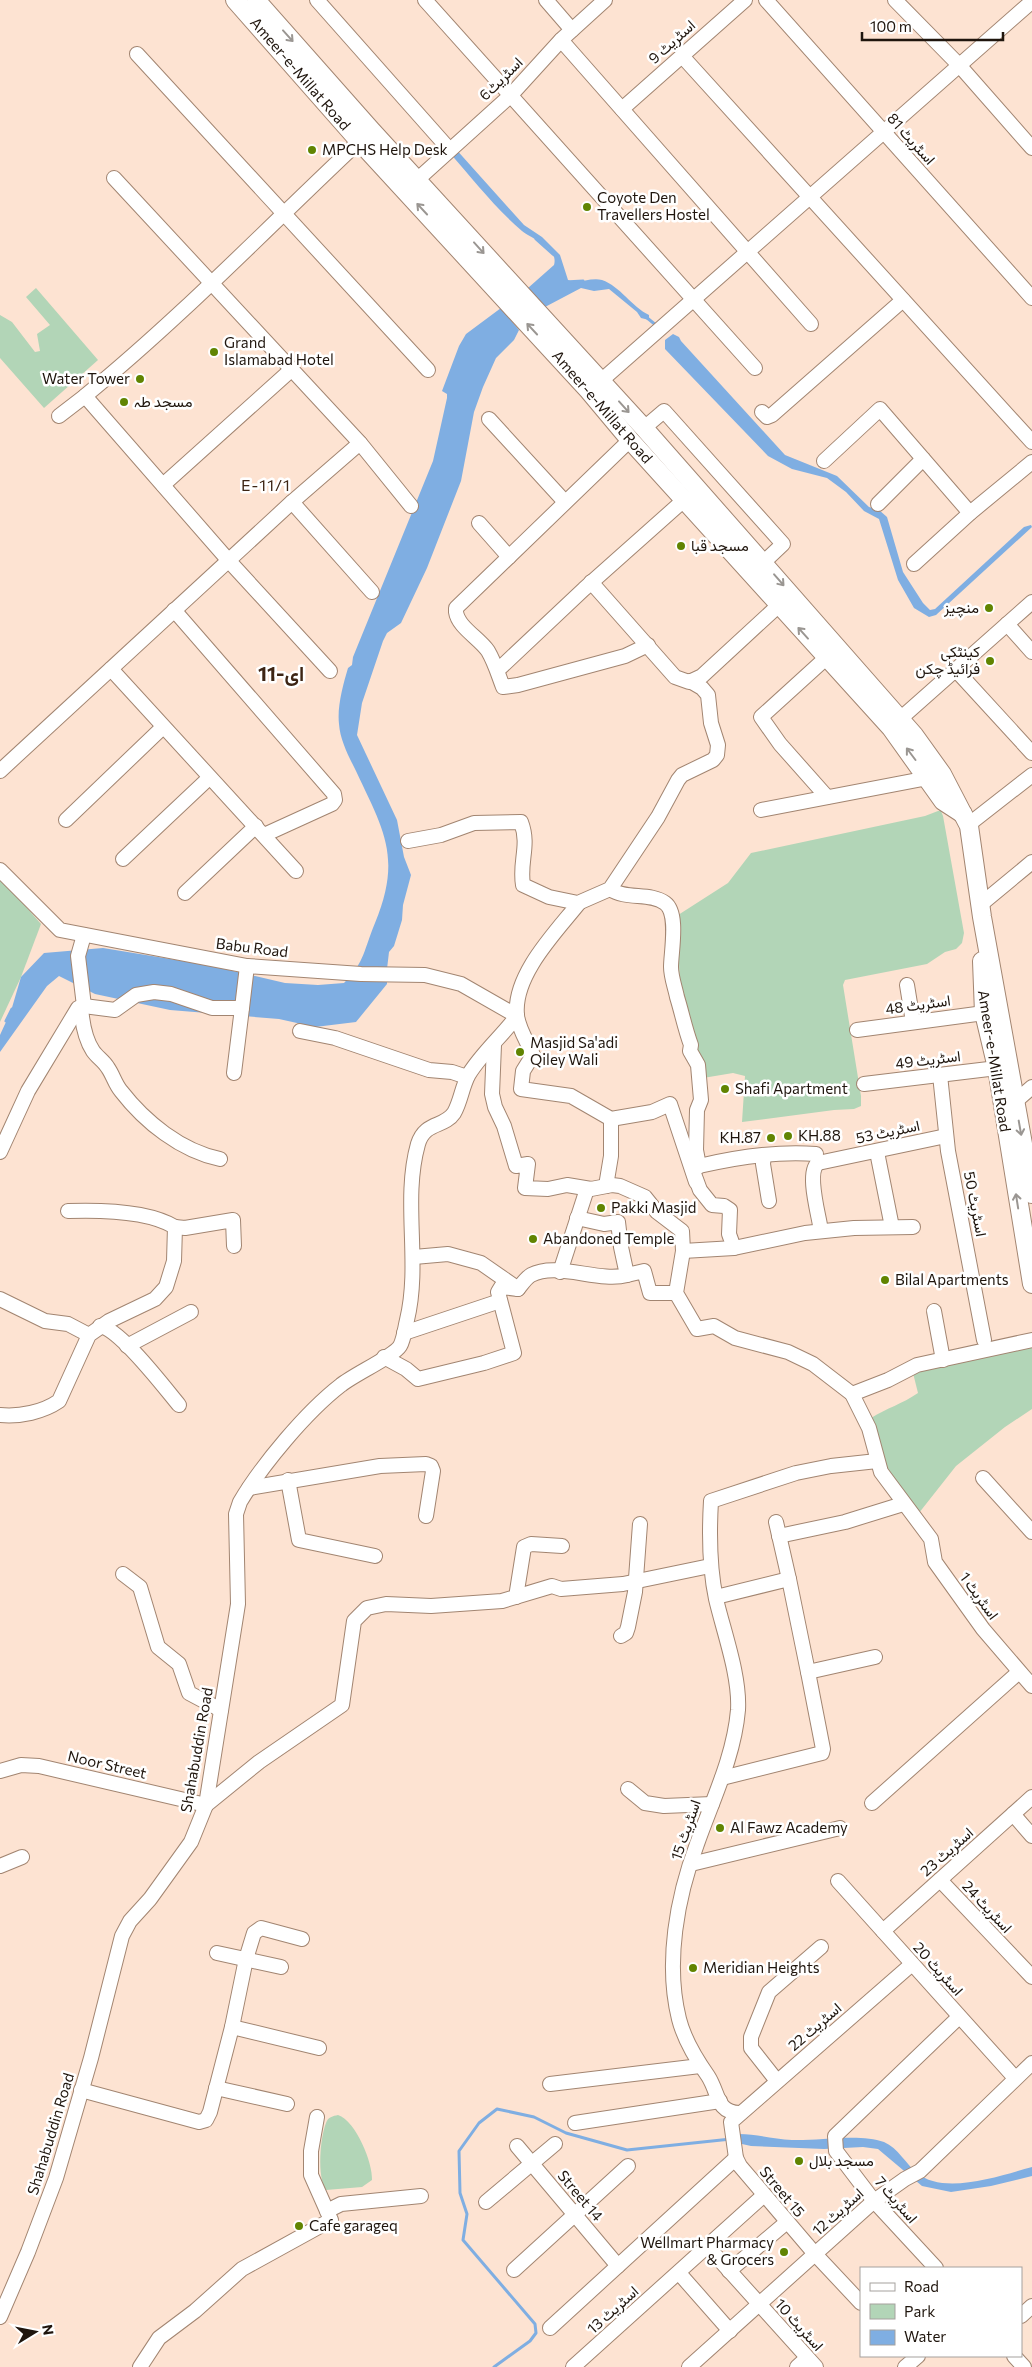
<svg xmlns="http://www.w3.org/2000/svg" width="1032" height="2367" viewBox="0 0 1032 2367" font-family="Commissioner,Vazirmatn,sans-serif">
<rect width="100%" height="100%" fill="#fde3d2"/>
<!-- green -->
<g fill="#b2d5b7">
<polygon points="36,288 98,360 44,408 0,358 0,315 12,322 35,352 40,351 37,334 50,325 26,297"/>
<polygon points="938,811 941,811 943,816 964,933 962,943 956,949 945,952 927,964 845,980 843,985 861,1096 861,1106 854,1109 834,1110 742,1122 745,1076 733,1073 703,1078 680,989 678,938 675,917 728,883 751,853 925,816"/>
<polygon points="0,877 41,924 21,977 0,1022"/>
<path d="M1032,1346V1409L1005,1427L956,1466L915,1518L886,1465L871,1418C887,1408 902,1404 918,1393L913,1373Z"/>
<path d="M338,2115C356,2121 373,2163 372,2180L362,2187L326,2190C317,2177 320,2138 326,2123C328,2117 333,2116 338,2115Z"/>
</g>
<!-- water -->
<g fill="#7faee2">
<path d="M454,147L524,225L542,237L560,255L568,280C577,285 590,277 602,280C620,286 632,307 649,315V320L641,318L637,312L609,289L594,291L581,288L545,307L528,288L554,265C559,248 532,239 522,231C495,208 472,178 449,152Z"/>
<path d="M501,308L519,330L514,340L496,358L483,387L474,412L461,481L427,568L401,623L387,633L383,641L362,703L357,735L397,820L404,857L411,875L403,905L402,920L394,946L389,952L387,969V984L356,1022L315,1027L279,1019L170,1010L95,994L59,976L47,986L0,1052V1035L11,1011L21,977L44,953L103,948L207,965L285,983L318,985L344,983C365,962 364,949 375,923C402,857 384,831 356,771C349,757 340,740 339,724C337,707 343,685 348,668L352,665L353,657L433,461L447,398V394L442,391L459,346L466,334Z"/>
<polygon points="673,334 679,337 681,341 785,455 837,476 869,507 879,510 887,517 903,572 923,603 930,610 935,609 1024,527 1031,525 1032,527 936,615 929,617 914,608 898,580 879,519 864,511 846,492 827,478 792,469 768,456 665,349 665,340"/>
<path d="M739,2134C756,2134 774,2139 792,2140C818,2141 860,2133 884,2142C898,2148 906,2164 917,2173C944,2196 1002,2175 1032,2167V2176L991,2186L951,2192L922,2186L878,2149L863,2147L824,2149L751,2146L742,2144Z"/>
</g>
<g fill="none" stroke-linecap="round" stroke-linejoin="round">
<!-- stream -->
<g stroke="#7faee2" stroke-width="3">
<polyline points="536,239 554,255"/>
<polyline points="565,282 583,281"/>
<polyline points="646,317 657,326"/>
<polyline points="6,1021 12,1009"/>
<polyline points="494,2367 530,2341 536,2333 535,2324 463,2240 467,2214 460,2193 459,2151 479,2123 497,2109 534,2117 566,2133 627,2150 731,2139"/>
</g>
<!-- minor casing -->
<g stroke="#a28571" stroke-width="16">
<g id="minor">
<polyline points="317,0 449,149"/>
<polyline points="425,0 755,368"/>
<polyline points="546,0 572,30"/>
<polyline points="766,0 1032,298"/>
<polyline points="895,0 959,65 1032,148"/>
<polyline points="561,40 811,324"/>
<polyline points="137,54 428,370"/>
<polyline points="682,56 1032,442"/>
<polyline points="622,109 745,0"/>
<polyline points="114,178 360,443 411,506"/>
<polyline points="418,179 510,96 561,40 605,0"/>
<polyline points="594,387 1029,4"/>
<polyline points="762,412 767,417 772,415 903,300"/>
<polyline points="59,416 85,396"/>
<polyline points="489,419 565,502"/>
<polyline points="644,428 664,411 783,544 764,562"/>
<path d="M630,440L456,608V612C458,627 479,638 488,651C495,663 498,674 503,687L518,685L625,656L648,645"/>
<polyline points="824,461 880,409 970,513"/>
<polyline points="163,485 291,370"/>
<polyline points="292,502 372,592"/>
<polyline points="878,504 923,459"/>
<polyline points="479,523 509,557"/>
<polyline points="914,564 970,513 1032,462"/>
<polyline points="591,582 675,677 689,682 702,676 779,605"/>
<polyline points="174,610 334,794 335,800 332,804 264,835"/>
<polyline points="1007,624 1032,652"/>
<polyline points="826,658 761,717 780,744 827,797"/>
<polyline points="111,669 296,871"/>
<polyline points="955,669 1032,753"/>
<polyline points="498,670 584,589 684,500"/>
<path d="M330,671L229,561L85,396C184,315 272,223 365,136"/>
<polyline points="900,719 1032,602"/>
<polyline points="0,771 292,502 360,443"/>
<polyline points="761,810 928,778"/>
<polyline points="66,820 163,727"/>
<polyline points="968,825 1032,775"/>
<path d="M408,841L441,835L474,823L521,822C530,846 519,861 523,885L549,897L578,903L610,889L658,817L678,780L682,775L713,760L717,755L718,745L711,723L708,695L702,688L690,681"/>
<polyline points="123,859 209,778"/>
<polyline points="0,870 60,930 247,966 361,974 425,975 461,984 517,1016"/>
<path d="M610,889C626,900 650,892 665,903C679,913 671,952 671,967C671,977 675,987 677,997C682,1013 685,1029 691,1045L690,1051L698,1065L701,1100L697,1110L696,1150L699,1166L693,1171L700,1190L712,1205L724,1206L730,1210L729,1234L734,1248"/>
<polyline points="185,893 256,826"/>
<path d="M579,903C556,932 513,975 517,1015C518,1028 528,1043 533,1055L523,1071L521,1089L571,1096L611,1119L652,1112L670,1104L696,1182"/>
<polyline points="980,905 1032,862"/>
<polyline points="84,935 78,956 84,1006"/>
<polyline points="907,985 913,1022"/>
<path d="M81,1007C82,1021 85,1039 93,1051C97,1057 104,1061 108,1068C113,1075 115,1084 121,1091C145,1122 181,1151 220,1159"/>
<polyline points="857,1030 984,1013"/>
<polyline points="300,1031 335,1038 429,1070 452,1072 467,1077"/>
<polyline points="494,1045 492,1094 495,1107 504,1126 516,1166 528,1164 525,1188 548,1189 567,1185 591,1189 612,1185 620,1186 645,1197 657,1212 682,1231 683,1251 676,1293 697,1329 714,1326 735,1338 788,1352 813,1364 852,1394 869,1428 881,1472 931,1539 935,1562 983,1629 1032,1686"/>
<polyline points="234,1073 242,1008"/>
<polyline points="940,1075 948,1151 984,1340"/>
<polyline points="864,1084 997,1068"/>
<polyline points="1016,1101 1032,1087"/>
<polyline points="0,1152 28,1091 78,1008 84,1006 115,1010 136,995 154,992 171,994 212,1008 242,1008 247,966"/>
<polyline points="877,1152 892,1227"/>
<polyline points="764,1155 763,1164 769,1201"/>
<path d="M699,1166C737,1157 777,1151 816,1154"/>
<polyline points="606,1186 611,1156 611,1119"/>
<polyline points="577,1218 604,1224 618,1222 621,1247 627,1275 644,1271 650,1293 676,1293"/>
<polyline points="175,1227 185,1228 233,1220 234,1246"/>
<path d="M821,1231C819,1215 806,1173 818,1163L946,1136"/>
<polyline points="683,1251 734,1248 805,1233 854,1228 913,1227"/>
<polyline points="414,1257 448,1254 481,1263 517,1288"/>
<polyline points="560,1272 587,1189"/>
<path d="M518,1289C522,1284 526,1278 531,1275C557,1261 599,1283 627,1275"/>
<polyline points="0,1299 45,1321 68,1324 89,1335"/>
<polyline points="934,1311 943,1360"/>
<path d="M100,1326C120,1329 164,1387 179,1405"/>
<polyline points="404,1333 500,1301"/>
<polyline points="127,1346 191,1312"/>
<polyline points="384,1357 406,1369 418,1379 484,1363 514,1353 498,1292 501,1287 518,1289"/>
<polyline points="852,1394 888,1380 917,1365 1032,1340"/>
<path d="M0,1415C20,1417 43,1412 59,1401L89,1335L109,1321L155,1299L166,1287L174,1261L175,1227C149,1211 99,1210 68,1211"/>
<polyline points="983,1478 1032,1532"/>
<polyline points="288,1480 299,1540 375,1556"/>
<polyline points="249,1488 380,1466 426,1464 431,1466 433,1471 426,1516"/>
<polyline points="776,1522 789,1579"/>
<polyline points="779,1536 845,1522 903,1504"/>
<polyline points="123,1574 140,1587 158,1647 179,1664 189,1693 221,1710"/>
<polyline points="516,1597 524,1547 531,1544 562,1546"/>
<polyline points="716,1597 789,1579 808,1672 875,1657"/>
<polyline points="621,1636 626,1633 628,1627 635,1592 640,1524"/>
<polyline points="0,1771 21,1765 39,1766 206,1805 259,1762 342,1705 354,1621 367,1608 386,1604 431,1606 502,1601 552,1586 561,1589 623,1584 710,1566"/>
<polyline points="722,1778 822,1753 823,1749 808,1672"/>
<polyline points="628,1789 645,1803 664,1806 712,1804"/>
<polyline points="872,1803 1019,1672"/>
<polyline points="1013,1814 1032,1836"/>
<polyline points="691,1864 840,1828"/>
<polyline points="0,1866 22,1857"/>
<polyline points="940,1880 1032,1977"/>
<polyline points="838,1881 1015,2078"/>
<polyline points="883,1931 1032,1797"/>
<polyline points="217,1953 281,1967"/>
<polyline points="232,2027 319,2048"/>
<polyline points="777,2081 751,2048 751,2037 769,1992 821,1947"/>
<polyline points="550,2084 700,2066"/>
<polyline points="216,2088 287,2104"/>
<polyline points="81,2090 199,2122 206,2120 210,2112 232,2027 246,1959 254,1933 261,1928 302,1939"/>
<path d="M739,2113C716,2112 719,2093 708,2076C696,2059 684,2039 679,2019C665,1963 677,1897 697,1844C712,1801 734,1757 738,1710C740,1676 724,1633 716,1599C709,1566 709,1535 711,1501L796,1473L831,1466L877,1461"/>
<polyline points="575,2123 720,2101"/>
<polyline points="517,2146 618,2266"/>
<polyline points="486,2202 555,2144"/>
<polyline points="327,2211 341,2204 421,2196"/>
<polyline points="708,2247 816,2367"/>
<polyline points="936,2268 874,2201 836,2151 835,2136 959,2017"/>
<polyline points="514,2270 628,2166"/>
<polyline points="729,2271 787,2222"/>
<polyline points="679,2273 730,2331"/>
<polyline points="861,2303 815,2254 740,2166 736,2158 731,2122 912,1964"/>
<polyline points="1021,2316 1032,2306"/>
<path d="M0,2317L28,2252L56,2178L91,2058L122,1936L130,1921L150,1899L191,1842L206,1805L238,1604L236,1514L240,1502C262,1465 306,1412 341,1385C353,1375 394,1356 400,1346C404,1339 405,1328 407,1320C421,1262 402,1201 418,1144C425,1121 444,1128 454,1113C461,1101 462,1086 469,1074C482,1053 502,1036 517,1016"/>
<polyline points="550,2328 736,2158"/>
<polyline points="1014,2356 1024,2367"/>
<polyline points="140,2367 159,2338 195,2311 242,2269 331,2220 311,2175 311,2151 317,2117"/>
<polyline points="573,2367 763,2196"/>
<polyline points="689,2367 874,2201 905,2179 920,2171 1032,2063"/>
<polyline points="797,2367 807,2358"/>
<polyline points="905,2367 918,2356"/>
</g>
</g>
<!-- major casing -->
<g stroke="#a28571" stroke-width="20">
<g id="major">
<polyline points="235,0 359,141 589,391 630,440 891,728 943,801 963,814"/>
<polyline points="256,0 371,130 644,428 914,735 942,774 969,826 982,917 1032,1194"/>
<polyline points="982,961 984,1013 997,1068 1032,1284"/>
</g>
</g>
<!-- minor -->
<use href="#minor" stroke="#fff" stroke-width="14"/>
<!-- major -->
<use href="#major" stroke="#fff" stroke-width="18"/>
</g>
<!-- one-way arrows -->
<defs><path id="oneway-shaft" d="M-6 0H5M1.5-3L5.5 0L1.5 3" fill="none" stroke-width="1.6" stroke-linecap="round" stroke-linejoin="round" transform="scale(1.25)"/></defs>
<g stroke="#9a9692">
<use href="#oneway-shaft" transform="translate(288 36) rotate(48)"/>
<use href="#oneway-shaft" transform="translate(422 209) rotate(-133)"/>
<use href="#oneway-shaft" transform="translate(479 248) rotate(48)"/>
<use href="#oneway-shaft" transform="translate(532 329) rotate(-133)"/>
<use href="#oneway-shaft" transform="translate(624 407) rotate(48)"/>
<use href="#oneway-shaft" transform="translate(779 580) rotate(49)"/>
<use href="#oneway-shaft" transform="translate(803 633) rotate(-132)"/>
<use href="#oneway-shaft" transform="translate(911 754) rotate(-127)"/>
<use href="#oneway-shaft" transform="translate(1020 1128) rotate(80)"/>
<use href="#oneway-shaft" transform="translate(1017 1201) rotate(-99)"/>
</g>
<!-- markers -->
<g fill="#618401" stroke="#fff" stroke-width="2">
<circle cx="312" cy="150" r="5"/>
<circle cx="587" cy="207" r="5"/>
<circle cx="214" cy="352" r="5"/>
<circle cx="140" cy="379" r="5"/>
<circle cx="124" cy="402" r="5"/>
<circle cx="681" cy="546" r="5"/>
<circle cx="989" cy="608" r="5"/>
<circle cx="990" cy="661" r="5"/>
<circle cx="520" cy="1052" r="5"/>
<circle cx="725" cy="1089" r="5"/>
<circle cx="788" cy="1136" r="5"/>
<circle cx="771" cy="1138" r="5"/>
<circle cx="601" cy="1208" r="5"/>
<circle cx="533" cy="1239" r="5"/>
<circle cx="885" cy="1280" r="5"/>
<circle cx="720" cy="1828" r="5"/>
<circle cx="693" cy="1968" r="5"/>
<circle cx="799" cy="2161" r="5"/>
<circle cx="299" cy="2226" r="5"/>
<circle cx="784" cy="2252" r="5"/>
</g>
<g text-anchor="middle" stroke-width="5" stroke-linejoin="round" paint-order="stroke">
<!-- street labels -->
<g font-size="15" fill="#1f150d" stroke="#fff">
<text transform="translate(672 42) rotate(-42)" y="5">اسٹریٹ 9</text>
<text transform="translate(300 74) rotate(49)" y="5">Ameer-e-Millat Road</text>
<text transform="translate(501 79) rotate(-45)" y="5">اسٹریٹ6</text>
<text transform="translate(911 139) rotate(48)" y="5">اسٹریٹ 81</text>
<text transform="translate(602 407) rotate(49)" y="5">Ameer-e-Millat Road</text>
<text transform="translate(252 948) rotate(7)" y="5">Babu Road</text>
<text transform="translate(918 1005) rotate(-8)" y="5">اسٹریٹ 48</text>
<text transform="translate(928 1060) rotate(-7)" y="5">اسٹریٹ 49</text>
<text transform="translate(994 1061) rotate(81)" y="5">Ameer-e-Millat Road</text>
<text transform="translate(888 1132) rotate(-12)" y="5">اسٹریٹ 53</text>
<text transform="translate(975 1204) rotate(79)" y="5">اسٹریٹ 50</text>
<text transform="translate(979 1596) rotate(54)" y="5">اسٹریٹ 1</text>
<text transform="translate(197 1750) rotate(-80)" y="5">Shahabuddin Road</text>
<text transform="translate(107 1765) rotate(13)" y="5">Noor Street</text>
<text transform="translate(686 1830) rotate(-71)" y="5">اسٹریٹ 15</text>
<text transform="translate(947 1852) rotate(-42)" y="5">اسٹریٹ 23</text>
<text transform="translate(987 1907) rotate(47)" y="5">اسٹریٹ 24</text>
<text transform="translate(938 1969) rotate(48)" y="5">اسٹریٹ 20</text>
<text transform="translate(815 2027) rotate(-41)" y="5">اسٹریٹ 22</text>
<text transform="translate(51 2134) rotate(-73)" y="5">Shahabuddin Road</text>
<text transform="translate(782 2192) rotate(50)" y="5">Street 15</text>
<text transform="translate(580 2196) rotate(50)" y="5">Street 14</text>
<text transform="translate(896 2200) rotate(49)" y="5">اسٹریٹ 7</text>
<text transform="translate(838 2212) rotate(-42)" y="5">اسٹریٹ 12</text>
<text transform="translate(613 2310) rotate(-42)" y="5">اسٹریٹ 13</text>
<text transform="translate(799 2325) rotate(48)" y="5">اسٹریٹ 10</text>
</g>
<!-- poi labels -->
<g font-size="15" fill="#1f150d" stroke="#fff" text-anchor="start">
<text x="322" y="155">MPCHS Help Desk</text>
<text x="597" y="203">Coyote Den<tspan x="597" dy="17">Travellers Hostel</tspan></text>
<text x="224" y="348">Grand<tspan x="224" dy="17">Islamabad Hotel</tspan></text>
<text x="130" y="384" text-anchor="end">Water Tower</text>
<text x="134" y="407">مسجد طہ</text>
<text x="691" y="551">مسجد قبا</text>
<text x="979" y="613" text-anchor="end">منچیز</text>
<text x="980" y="657" text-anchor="end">کینٹکی<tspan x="980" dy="17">فرائیڈ چکن</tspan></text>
<text x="530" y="1048">Masjid Sa'adi<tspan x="530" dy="17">Qiley Wali</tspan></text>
<text x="735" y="1094">Shafi Apartment</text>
<text x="798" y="1141">KH.88</text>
<text x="761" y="1143" text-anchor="end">KH.87</text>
<text x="611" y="1213">Pakki Masjid</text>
<text x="543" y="1244">Abandoned Temple</text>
<text x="895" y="1285">Bilal Apartments</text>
<text x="730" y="1833">Al Fawz Academy</text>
<text x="703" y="1973">Meridian Heights</text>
<text x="809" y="2166">مسجد بلال</text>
<text x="309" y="2231">Cafe garageq</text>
<text x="774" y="2248" text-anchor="end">Wellmart Pharmacy<tspan x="774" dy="17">&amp; Grocers</tspan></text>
</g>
<!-- neighbourhood labels -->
<g font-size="16" letter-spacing="1" fill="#3d2514" stroke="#fff">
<text x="266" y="491">E-11/1</text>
</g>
<!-- district labels -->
<g font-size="20" font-weight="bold" fill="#3d2514" stroke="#fff">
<text x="281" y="681">ای-11</text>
</g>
</g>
<!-- legend -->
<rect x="860" y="2267" width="162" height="90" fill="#ffffff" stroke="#a5a19e"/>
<rect x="870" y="2283" width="25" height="8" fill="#ffffff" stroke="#a5a19e"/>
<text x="904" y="2292" font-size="15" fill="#1f150d">Road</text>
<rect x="870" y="2304" width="25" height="15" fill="#b2d5b7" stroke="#a5a19e"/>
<text x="904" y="2317" font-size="15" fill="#1f150d">Park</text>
<rect x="870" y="2330" width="25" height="15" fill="#7faee2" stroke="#a5a19e"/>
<text x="904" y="2342" font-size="15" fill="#1f150d">Water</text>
<!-- north arrow -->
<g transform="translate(35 2332) rotate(80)" stroke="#ffffff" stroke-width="4" paint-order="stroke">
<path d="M0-4L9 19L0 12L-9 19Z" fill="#1f150d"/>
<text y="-8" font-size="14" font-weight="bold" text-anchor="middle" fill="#1f150d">N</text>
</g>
<!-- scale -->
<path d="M862 32v8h141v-8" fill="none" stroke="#1f150d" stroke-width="2.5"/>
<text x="870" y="32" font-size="15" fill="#1f150d" stroke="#ffffff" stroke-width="4" paint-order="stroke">100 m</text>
</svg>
